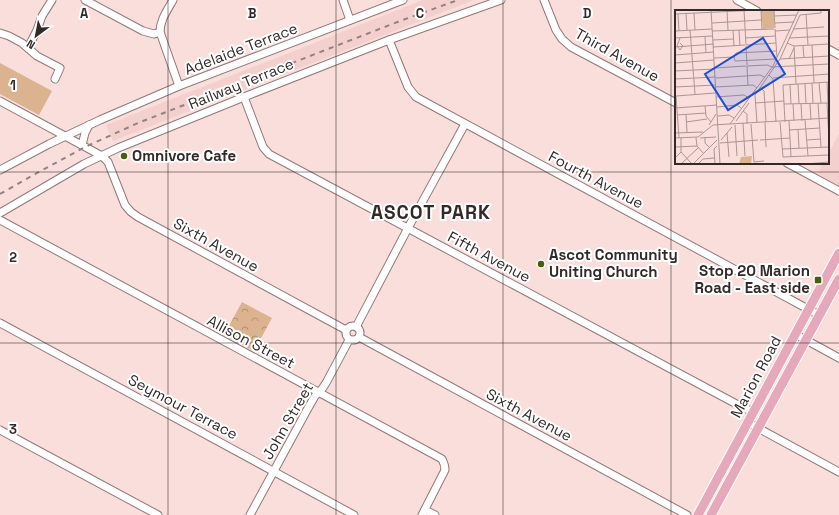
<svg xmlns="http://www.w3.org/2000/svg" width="839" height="515" viewBox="0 0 839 515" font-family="'Space Grotesk',sans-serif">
<defs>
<pattern id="park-crowns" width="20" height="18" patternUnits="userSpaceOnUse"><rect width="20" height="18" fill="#dbb38e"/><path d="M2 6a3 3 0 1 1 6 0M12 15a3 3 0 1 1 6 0" fill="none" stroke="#b29274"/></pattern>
</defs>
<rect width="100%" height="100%" fill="#f9dedc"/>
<!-- built -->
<g fill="#f3d0cd">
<polygon points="423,0 474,0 113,141 106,125"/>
<polygon points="839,134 839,186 817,174 823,163 828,163 828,154"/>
</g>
<!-- grass -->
<polygon fill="#dbb38e" points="0,63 52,91 39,115 0,94"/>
<!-- park -->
<polygon fill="url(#park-crowns)" points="242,302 272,318 254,351 224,335"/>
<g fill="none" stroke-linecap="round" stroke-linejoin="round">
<!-- minor casing -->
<g stroke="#907877" stroke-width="9">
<g id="minor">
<polyline points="85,0 143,31 154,34 160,32"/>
<path d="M173,0C167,11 160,20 160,32L179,86"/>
<polyline points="343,0 350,20"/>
<polyline points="544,0 556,30 562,39 571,47 676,103"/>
<polyline points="737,0 757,11"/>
<polyline points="0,33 9,36 22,43 37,56 60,68 55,79"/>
<polyline points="389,40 408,87 416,97 819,315"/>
<polyline points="28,48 37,30 42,16 52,0"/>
<polyline points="828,49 839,55"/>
<polyline points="244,97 263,147 269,154 742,407 753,412"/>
<polyline points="0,101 102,156 108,162 110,167 125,205 131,212 138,217 346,330"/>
<polyline points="82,145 85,133 89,125"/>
<polyline points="787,163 839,191"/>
<polyline points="0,170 49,144 100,120 179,86 403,0"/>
<polyline points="0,213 84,164 118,148 244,97 389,40 501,0"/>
<path d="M0,220L442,459C444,463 445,466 445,470L422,515"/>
<polyline points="0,323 354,515"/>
<circle cx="353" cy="333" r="7"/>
<polyline points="356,327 408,228 465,124"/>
<polyline points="795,334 839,358"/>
<polyline points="359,337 687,515"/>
<polyline points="747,422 839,472"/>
<polyline points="0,430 158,515"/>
<polyline points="425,510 435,515"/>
<polyline points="250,515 307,410 315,396 322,389 326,383 349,340"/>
</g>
</g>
<!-- major casing -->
<g stroke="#fff" stroke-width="11">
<g id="major">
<polyline points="698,515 839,253"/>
<polyline points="711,515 839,279"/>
</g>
</g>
<!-- minor -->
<use href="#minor" stroke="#fff" stroke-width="7"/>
<!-- major -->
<use href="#major" stroke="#e6a9bc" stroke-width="9"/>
<!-- rail -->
<polyline stroke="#948281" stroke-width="2" stroke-dasharray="5 5" stroke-linecap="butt" points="0,194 37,173 85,147 138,123 400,21 458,0"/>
</g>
<!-- grid -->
<path fill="none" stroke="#332929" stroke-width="1" stroke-opacity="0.55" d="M168,0V515M336,0V515M503,0V515M671,0V515M0,172H839M0,343H839"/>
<!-- markers -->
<g fill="#465f0d" stroke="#fff" stroke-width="1.5">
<circle cx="124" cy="156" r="4"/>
<circle cx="541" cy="264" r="4"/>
<rect x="814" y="276" width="8" height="8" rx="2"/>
</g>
<g text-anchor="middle" stroke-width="4" stroke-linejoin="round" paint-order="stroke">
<!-- street labels -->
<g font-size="15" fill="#332929" stroke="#fff">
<text transform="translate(241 49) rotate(-21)" y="5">Adelaide Terrace</text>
<text transform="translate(617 55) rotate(29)" y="5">Third Avenue</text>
<text transform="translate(241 84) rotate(-22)" y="5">Railway Terrace</text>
<text transform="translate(596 180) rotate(28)" y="5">Fourth Avenue</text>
<text transform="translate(216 245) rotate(29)" y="5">Sixth Avenue</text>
<text transform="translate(489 257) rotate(28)" y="5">Fifth Avenue</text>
<text transform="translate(251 342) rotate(28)" y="5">Allison Street</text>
<text transform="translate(756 377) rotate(-62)" y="5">Marion Road</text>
<text transform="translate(183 407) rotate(28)" y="5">Seymour Terrace</text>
<text transform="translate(529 415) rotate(28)" y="5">Sixth Avenue</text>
<text transform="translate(288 421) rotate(-60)" y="5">John Street</text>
</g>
<!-- poi labels -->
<g font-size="15" font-weight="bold" fill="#332929" stroke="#fff" text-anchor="start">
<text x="132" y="161">Omnivore Cafe</text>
<text x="549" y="260">Ascot Community<tspan x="549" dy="17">Uniting Church</tspan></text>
<text x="810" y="276" text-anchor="end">Stop 20 Marion<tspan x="810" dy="17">Road - East side</tspan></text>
</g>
<!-- district labels -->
<g font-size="19" font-weight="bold" letter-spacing="1" fill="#332929" stroke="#fff">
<text x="431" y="219">ASCOT PARK</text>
</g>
</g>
<!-- overview -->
<g transform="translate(675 10)">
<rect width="154" height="154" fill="#f9dedc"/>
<path d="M77,146L76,154H64L66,147Z" fill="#dbb38e"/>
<path d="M86,0H99V18L88,19Z" fill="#dbb38e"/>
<path fill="none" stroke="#aa9694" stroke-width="1" d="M36,0L45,154M52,0L53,20M69,0L71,35M86,0L87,19M99,0L100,18M11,3L12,20M19,3L20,20M0,4L84,0M3,4L4,21M131,4L133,35M100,6L122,5M37,13L86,10M100,13L119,12M100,19L102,47M118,19L149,17M15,20L20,84M58,20L59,36M64,20L65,36M0,21L37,19M37,21L99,19M100,21L115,20M30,27L31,43M0,28L37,26M5,28L2,36L5,40L8,36L5,33M70,28L100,26M114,28L154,26M38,30L58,29M112,33L119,36L154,34M71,35L101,33M137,35L139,73M71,36L72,55M119,36L121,74M128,36L129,48M0,37L39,34M38,37L70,35M0,45L39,42M59,47L60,51L101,49M59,47L61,43L101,41M39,48L59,47M105,49L154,46M114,49L119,38M0,53L39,50M72,56L92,55L97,57L154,54M72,56L73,75M39,58L71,56M0,61L39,59M94,65L98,69L101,112M41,68L85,65L89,67M98,68L154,64M0,69L41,67M152,72L153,93M137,73L138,93M144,73L146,93M123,74L124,94M130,74L131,94M115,75L116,94M0,77L41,75M40,77L78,75L82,78M85,77L89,81L91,112M1,86L4,128M1,86L40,83M41,87L69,85L74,88M80,93L109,91M143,93L146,137M152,93L154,130M109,94L154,93M118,94L119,111M126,94L127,111M135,94L136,110M30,96L31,106L36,112M42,97L62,95L66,98M0,98L42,95M68,101L72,104V114M2,105L31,103M11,105L12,122M43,106L54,105L59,108M130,110L133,146M61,111L74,93M114,111L116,147M11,112L32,109M90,112L91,137M105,112L108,147L154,145M110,112L108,75L154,72M68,113L70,146M82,113L80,85L105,49L125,5L146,3V0M55,114L98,56L124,0M76,114L79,152L89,151M34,115L41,104M60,115L62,146M123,119L124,138M114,120L145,118M0,123L28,122M52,123L54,147M30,127V133L35,138M0,128L23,127L38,115L154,108M21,128L22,136L29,144M25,128L41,127M46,130L57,117M85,130L115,128M132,130L145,129M45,133L83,130M0,137L22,136M107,139L154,137M6,142L17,154M0,148L6,142V128M6,154L23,138M18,154L42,130M23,154L28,149L39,148M40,154L39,139L42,136M131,154L154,152"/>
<path fill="#1d4ed8" fill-opacity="0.15" stroke="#1d4ed8" stroke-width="2" d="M88,28L110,64L53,100L30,64Z"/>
<rect width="154" height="154" fill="none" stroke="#332929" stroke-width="2"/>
</g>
<g font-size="13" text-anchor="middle" font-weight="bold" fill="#332929" stroke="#fff" stroke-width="4" stroke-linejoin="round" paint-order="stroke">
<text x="84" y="18">A</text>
<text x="252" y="18">B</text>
<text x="420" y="18">C</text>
<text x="587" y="18">D</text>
<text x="13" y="90">1</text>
<text x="13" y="262">2</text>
<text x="13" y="434">3</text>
</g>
<!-- north arrow -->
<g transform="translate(36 36) rotate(212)" stroke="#ffffff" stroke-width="3" paint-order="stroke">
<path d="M0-3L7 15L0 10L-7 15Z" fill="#332929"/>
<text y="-6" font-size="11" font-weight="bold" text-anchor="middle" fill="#332929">N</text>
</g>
</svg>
